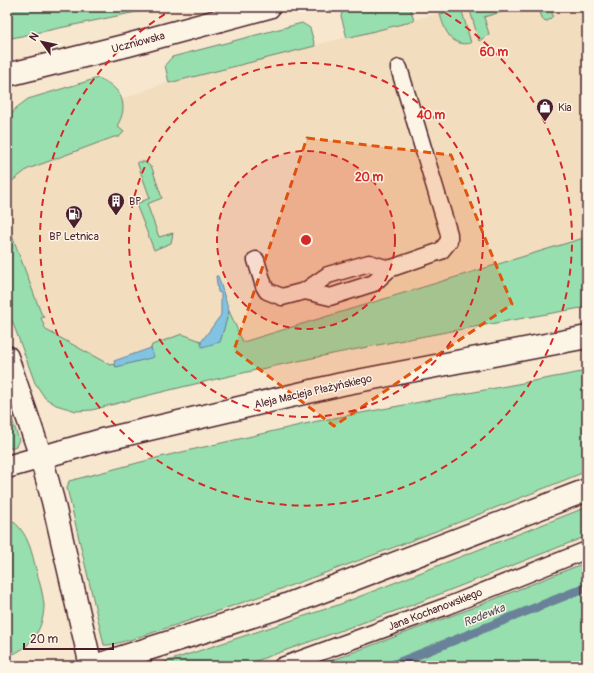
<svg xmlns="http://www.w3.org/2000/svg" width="594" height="673" viewBox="0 0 594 673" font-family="Pangolin,sans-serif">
<rect width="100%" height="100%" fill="#f7e7cf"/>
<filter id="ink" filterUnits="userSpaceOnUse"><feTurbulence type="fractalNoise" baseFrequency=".025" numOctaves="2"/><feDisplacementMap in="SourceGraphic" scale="8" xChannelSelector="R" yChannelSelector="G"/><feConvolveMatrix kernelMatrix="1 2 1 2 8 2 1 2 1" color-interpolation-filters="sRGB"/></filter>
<g filter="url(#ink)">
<!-- built -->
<polygon fill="#f3ddbf" points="463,7 587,7 587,237 131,376 64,376 7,227 7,166 114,102 159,85"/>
<!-- green -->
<g fill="#97dfae" stroke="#707f6c">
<polygon points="7,7 160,7 7,39"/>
<polygon points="344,7 410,7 414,21 347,38 341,16"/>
<polygon points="469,7 519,7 484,17 489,34 479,41"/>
<polygon points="538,7 550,7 553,16 548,21 543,20"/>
<path d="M461,8L471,43C451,48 444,29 440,14Z"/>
<polygon points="302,23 310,28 315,46 169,83 165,65 172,57"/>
<path d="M98,78C121,87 130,105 117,126L124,132L119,137H114L28,169L7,185V121L16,108L28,99Z"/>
<polygon points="137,162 145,162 152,168 162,198 147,204 159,237 173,233 171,243 154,250 136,204 150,198"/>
<path d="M7,222L41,313L44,317L41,318L46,330L110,365L114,364L116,367L153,357L151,348L152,345L182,334L201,341V342H220L229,311L243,342L587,237V307C420,336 255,366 92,410L76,411L56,405L45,398L35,383L7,307Z"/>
<path d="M587,371V471C454,525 321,577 185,622C171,626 114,647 104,645L67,488L69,481L160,457L318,421Z"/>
<polygon points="7,405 19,440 16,446 7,449"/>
<polygon points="587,507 587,534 582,536 582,538 412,605 242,666 153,666 338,605"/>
<path d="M7,517C27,529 31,549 36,569C39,581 43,593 44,605C44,629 30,650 7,656Z"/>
<polygon points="587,562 587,666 316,666 467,610"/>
</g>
<!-- water -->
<g fill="#81c4e2" stroke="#6b8299">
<polygon points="216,276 218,276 229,311 220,342 202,347 201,342 221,315 221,293 218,292"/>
<polygon points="151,348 154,357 116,367 114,361"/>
</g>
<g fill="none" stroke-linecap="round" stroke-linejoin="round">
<!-- stream -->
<polyline stroke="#6b8299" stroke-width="9" points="390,666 587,587"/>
<!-- lane casing -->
<g stroke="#4a1f2b" stroke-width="19">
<g id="lane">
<polyline points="256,260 264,286 267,291 282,297 305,291 328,275 369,263 389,269"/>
<polyline points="305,291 330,297 374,283 389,269 441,251 449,241 449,234 399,68"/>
<polyline points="282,666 447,606 587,550"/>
</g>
</g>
<!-- street casing -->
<g stroke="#4a1f2b" stroke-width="25">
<g id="street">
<polyline points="7,75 128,45 269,7"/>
<polyline points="7,357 41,457 53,501 91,666"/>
</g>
</g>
<!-- secondary casing -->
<g stroke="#4a1f2b" stroke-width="25">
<g id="secondary">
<polyline points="7,467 102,440 342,384 587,337"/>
<polyline points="94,666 281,607 587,490"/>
</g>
</g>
<!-- lane -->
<use href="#lane" stroke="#fcf5e5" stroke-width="16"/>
<!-- street -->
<use href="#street" stroke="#fcf5e5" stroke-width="22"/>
<!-- secondary -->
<use href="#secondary" stroke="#fcf5e5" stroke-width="22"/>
</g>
</g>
<!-- marked area -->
<path fill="#e0560e" fill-opacity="0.2" stroke="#e0560e" stroke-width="3" stroke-dasharray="8 5" stroke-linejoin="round" d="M307,138L451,155L512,304L334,426L234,350Z"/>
<!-- distance rings -->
<circle cx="306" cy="240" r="89" fill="#d62828" fill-opacity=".12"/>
<g fill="none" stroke="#d62828" stroke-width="2" stroke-dasharray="7 5">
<circle cx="306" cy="240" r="89"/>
<circle cx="306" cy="240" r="177"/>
<path d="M435 7A266 266 0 1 1 177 7"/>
</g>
<!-- icons -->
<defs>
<g id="shop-pin" transform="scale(0.9)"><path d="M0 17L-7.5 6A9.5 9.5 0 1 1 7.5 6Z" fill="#4a1f2b" stroke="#fcf5e5"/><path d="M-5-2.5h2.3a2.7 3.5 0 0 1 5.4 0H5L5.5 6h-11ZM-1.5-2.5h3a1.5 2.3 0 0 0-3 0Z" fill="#fff"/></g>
<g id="building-pin" transform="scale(0.9)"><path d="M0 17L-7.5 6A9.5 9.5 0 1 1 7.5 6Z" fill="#4a1f2b" stroke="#fcf5e5"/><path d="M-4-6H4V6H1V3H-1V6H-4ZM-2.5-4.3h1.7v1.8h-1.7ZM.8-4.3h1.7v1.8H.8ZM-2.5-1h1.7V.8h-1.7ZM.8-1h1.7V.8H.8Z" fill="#fff"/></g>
<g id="fuel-pin" transform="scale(0.9)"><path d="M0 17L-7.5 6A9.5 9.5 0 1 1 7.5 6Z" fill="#4a1f2b" stroke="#fcf5e5"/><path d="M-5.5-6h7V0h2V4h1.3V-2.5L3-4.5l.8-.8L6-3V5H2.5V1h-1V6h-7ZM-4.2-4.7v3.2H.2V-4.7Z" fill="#fff"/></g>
</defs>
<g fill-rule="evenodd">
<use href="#shop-pin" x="545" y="107"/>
<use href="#building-pin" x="116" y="201"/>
<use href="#fuel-pin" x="74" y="214"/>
</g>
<g text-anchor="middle" stroke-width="3" stroke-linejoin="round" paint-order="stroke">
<!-- street labels -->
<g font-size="11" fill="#4a1f2b" stroke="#fcf5e5">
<text transform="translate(138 42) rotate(-15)" y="4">Uczniowska</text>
<text transform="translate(313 391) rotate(-13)" y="4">Aleja Macieja Płażyńskiego</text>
<text transform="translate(435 609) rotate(-21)" y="4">Jana Kochanowskiego</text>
</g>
<!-- poi labels -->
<g font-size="11" fill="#4a1f2b" stroke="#fcf5e5" text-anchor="start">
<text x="558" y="111">Kia</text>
<text x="129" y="205">BP</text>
<text x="74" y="240" text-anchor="middle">BP Letnica</text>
</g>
<!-- water labels -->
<g font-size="12" font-style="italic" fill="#5a5162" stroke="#fcf5e5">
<text transform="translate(484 615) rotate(-22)" y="4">Redewka</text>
</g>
</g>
<circle cx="306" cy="240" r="6" fill="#d62828" stroke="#fcf5e5" stroke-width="2"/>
<g font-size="12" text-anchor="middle" font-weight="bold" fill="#d62828" stroke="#fcf5e5" stroke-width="3" stroke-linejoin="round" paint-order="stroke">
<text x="494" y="56">60 m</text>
<text x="431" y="119">40 m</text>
<text x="369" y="181">20 m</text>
</g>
<!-- margin -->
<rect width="594" height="673" fill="none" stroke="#fcf5e5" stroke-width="24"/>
<rect x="12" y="12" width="570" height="649" fill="none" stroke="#4a1f2b" stroke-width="1.5" filter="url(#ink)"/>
<!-- north arrow -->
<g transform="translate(42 42) rotate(303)" stroke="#fcf5e5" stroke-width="3" paint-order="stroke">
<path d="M0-3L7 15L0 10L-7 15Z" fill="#4a1f2b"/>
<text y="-6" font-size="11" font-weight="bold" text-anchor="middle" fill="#4a1f2b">N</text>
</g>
<!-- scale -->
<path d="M24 643v6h89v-6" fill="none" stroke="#4a1f2b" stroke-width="2"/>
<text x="30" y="643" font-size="12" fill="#4a1f2b" stroke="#fcf5e5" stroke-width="3" paint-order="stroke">20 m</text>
</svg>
